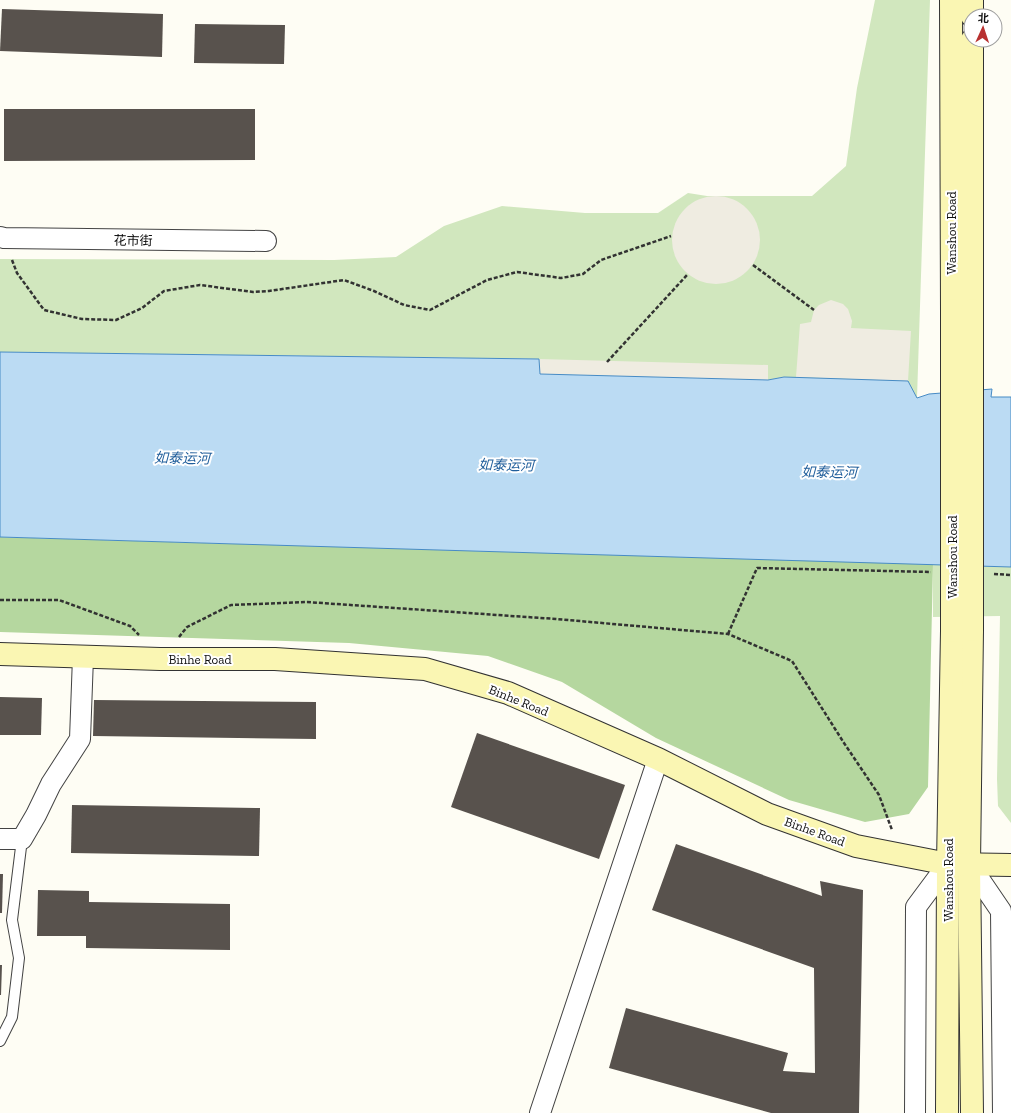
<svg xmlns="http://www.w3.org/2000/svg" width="1011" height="1113" viewBox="0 0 1011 1113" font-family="'Zilla Slab','Noto Sans SC',serif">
<rect width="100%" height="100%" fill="#fefdf4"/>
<!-- green -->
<g fill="#d1e7be">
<polygon points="875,0 930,0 917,398 784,377 768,380 540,374 539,359 0,352 0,259 334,260 396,257 444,226 502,206 585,213 658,213 688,193 707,196 812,196 846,166 857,88"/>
<polygon points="933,564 1011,567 1011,823 998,806 997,779 1000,616 933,617"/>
</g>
<!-- forest -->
<polygon fill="#b5d79f" points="0,537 933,564 928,787 909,814 865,822 789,800 656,738 562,682 488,656 349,643 0,632"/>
<!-- plaza -->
<g fill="#efece1">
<circle cx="716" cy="240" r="44"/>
<polygon points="831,300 843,304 848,309 852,321 851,328 911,331 908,381 796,377 800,324 811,322 814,310 819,305"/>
<polygon points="539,359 768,365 768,380 540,374"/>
</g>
<!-- water -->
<polygon fill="#bbdbf3" stroke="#478bc5" points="0,352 539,359 540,374 768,380 784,377 908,381 917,398 929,394 992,389 991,397 1011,397 1011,567 0,537"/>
<!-- building -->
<g fill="#58524d">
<polygon points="2,9 163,14 162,57 0,51"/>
<polygon points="195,24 285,25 284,64 194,63"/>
<polygon points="4,109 255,109 255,160 4,161"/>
<polygon points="0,697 42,698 41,735 0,735"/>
<polygon points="94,700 316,702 316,739 93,736"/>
<polygon points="477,733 625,785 599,859 451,807"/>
<polygon points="72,805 260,808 259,856 71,853"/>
<polygon points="676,844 822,896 820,881 863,890 859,1113 771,1113 609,1068 626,1008 788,1053 783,1071 815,1073 814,968 652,910"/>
<polygon points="0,874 3,874 2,913 0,913"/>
<polygon points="38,890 89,891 89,902 230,904 230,950 86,948 86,936 37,936"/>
<polygon points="0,965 2,965 1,995 0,995"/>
</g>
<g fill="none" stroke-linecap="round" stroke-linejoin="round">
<!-- lane casing -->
<g stroke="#434343" stroke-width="12">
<polyline id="lane" points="0,1041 12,1017 19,958 12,920 22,839"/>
</g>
<!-- street casing -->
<g stroke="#434343" stroke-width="22">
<g id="street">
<polyline points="0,237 4,238 266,241"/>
<polyline points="0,839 22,839 36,815 51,784 80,739 83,657"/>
<polyline points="969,864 1001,911 1003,1113"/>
<polyline points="540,1113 658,759"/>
<polyline points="915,1113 916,907 948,864"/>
</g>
</g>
<!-- secondary casing -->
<g stroke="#323232" stroke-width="24">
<g id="secondary">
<polyline points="951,0 952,310"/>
<polyline points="972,0 972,16"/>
<polyline points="972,40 972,310"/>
<polyline points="972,630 969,864 972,1113"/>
<polyline points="0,654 160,659 275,659 425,669 508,693 658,759 767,814 856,846 948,864 1011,865"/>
<polyline points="947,1113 948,864 952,631"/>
</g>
</g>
<!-- path -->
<g stroke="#323232" stroke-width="2.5" stroke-dasharray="4 2" stroke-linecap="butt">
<polyline points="12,260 17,273 44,310 82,319 116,320 142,308 164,291 200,285 253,292 269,291 344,280 374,291 404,305 430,310 487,280 517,272 561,278 583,274 601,260 671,236"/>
<polyline points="753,265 814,310"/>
<polyline points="607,362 687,275"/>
<polyline points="994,574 1011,575"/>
<polyline points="0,600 59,600 130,626 139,635"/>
<polyline points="728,634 757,568 931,572"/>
<polyline points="179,637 187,627 231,605 307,602 556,619 728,634 792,661 844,743 879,795 892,830"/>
</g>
<!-- lane -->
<use href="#lane" stroke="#fff" stroke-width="10"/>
<!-- street -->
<use href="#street" stroke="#fff" stroke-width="20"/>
<!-- secondary -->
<use href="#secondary" stroke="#faf6b3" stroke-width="22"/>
<!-- secondary-bridge casing -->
<g stroke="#323232" stroke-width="24" stroke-linecap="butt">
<g id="secondary-bridge">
<polyline points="952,310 952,631"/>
<polyline points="972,630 972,310"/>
</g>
</g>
<!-- secondary-bridge -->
<use href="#secondary-bridge" stroke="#faf6b3" stroke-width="22"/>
</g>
<g text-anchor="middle" stroke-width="4" stroke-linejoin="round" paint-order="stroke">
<!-- street labels -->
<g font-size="13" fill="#101010" stroke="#fff">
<text transform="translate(951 233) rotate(-90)" y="5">Wanshou Road</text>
<text transform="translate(133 240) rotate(1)" y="5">花市街</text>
<text transform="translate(952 557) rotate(-90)" y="5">Wanshou Road</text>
<text x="200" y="664">Binhe Road</text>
<text transform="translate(519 700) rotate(22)" y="5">Binhe Road</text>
<text transform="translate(815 831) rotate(20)" y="5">Binhe Road</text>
<text transform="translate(948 880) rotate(-90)" y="5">Wanshou Road</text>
</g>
<!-- water labels -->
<g font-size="14" font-style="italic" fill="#205e9b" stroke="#fff">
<text transform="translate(182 458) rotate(1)" y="5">如泰运河</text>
<text transform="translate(506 465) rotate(1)" y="5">如泰运河</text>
<text transform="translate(829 472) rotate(1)" y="5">如泰运河</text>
</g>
</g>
<!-- north arrow -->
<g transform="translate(983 28) rotate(3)"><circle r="19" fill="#ffffff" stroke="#9f9f9f"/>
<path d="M0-3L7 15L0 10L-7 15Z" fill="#b83130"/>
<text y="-6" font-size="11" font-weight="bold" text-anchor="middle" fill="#101010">北</text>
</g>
</svg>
